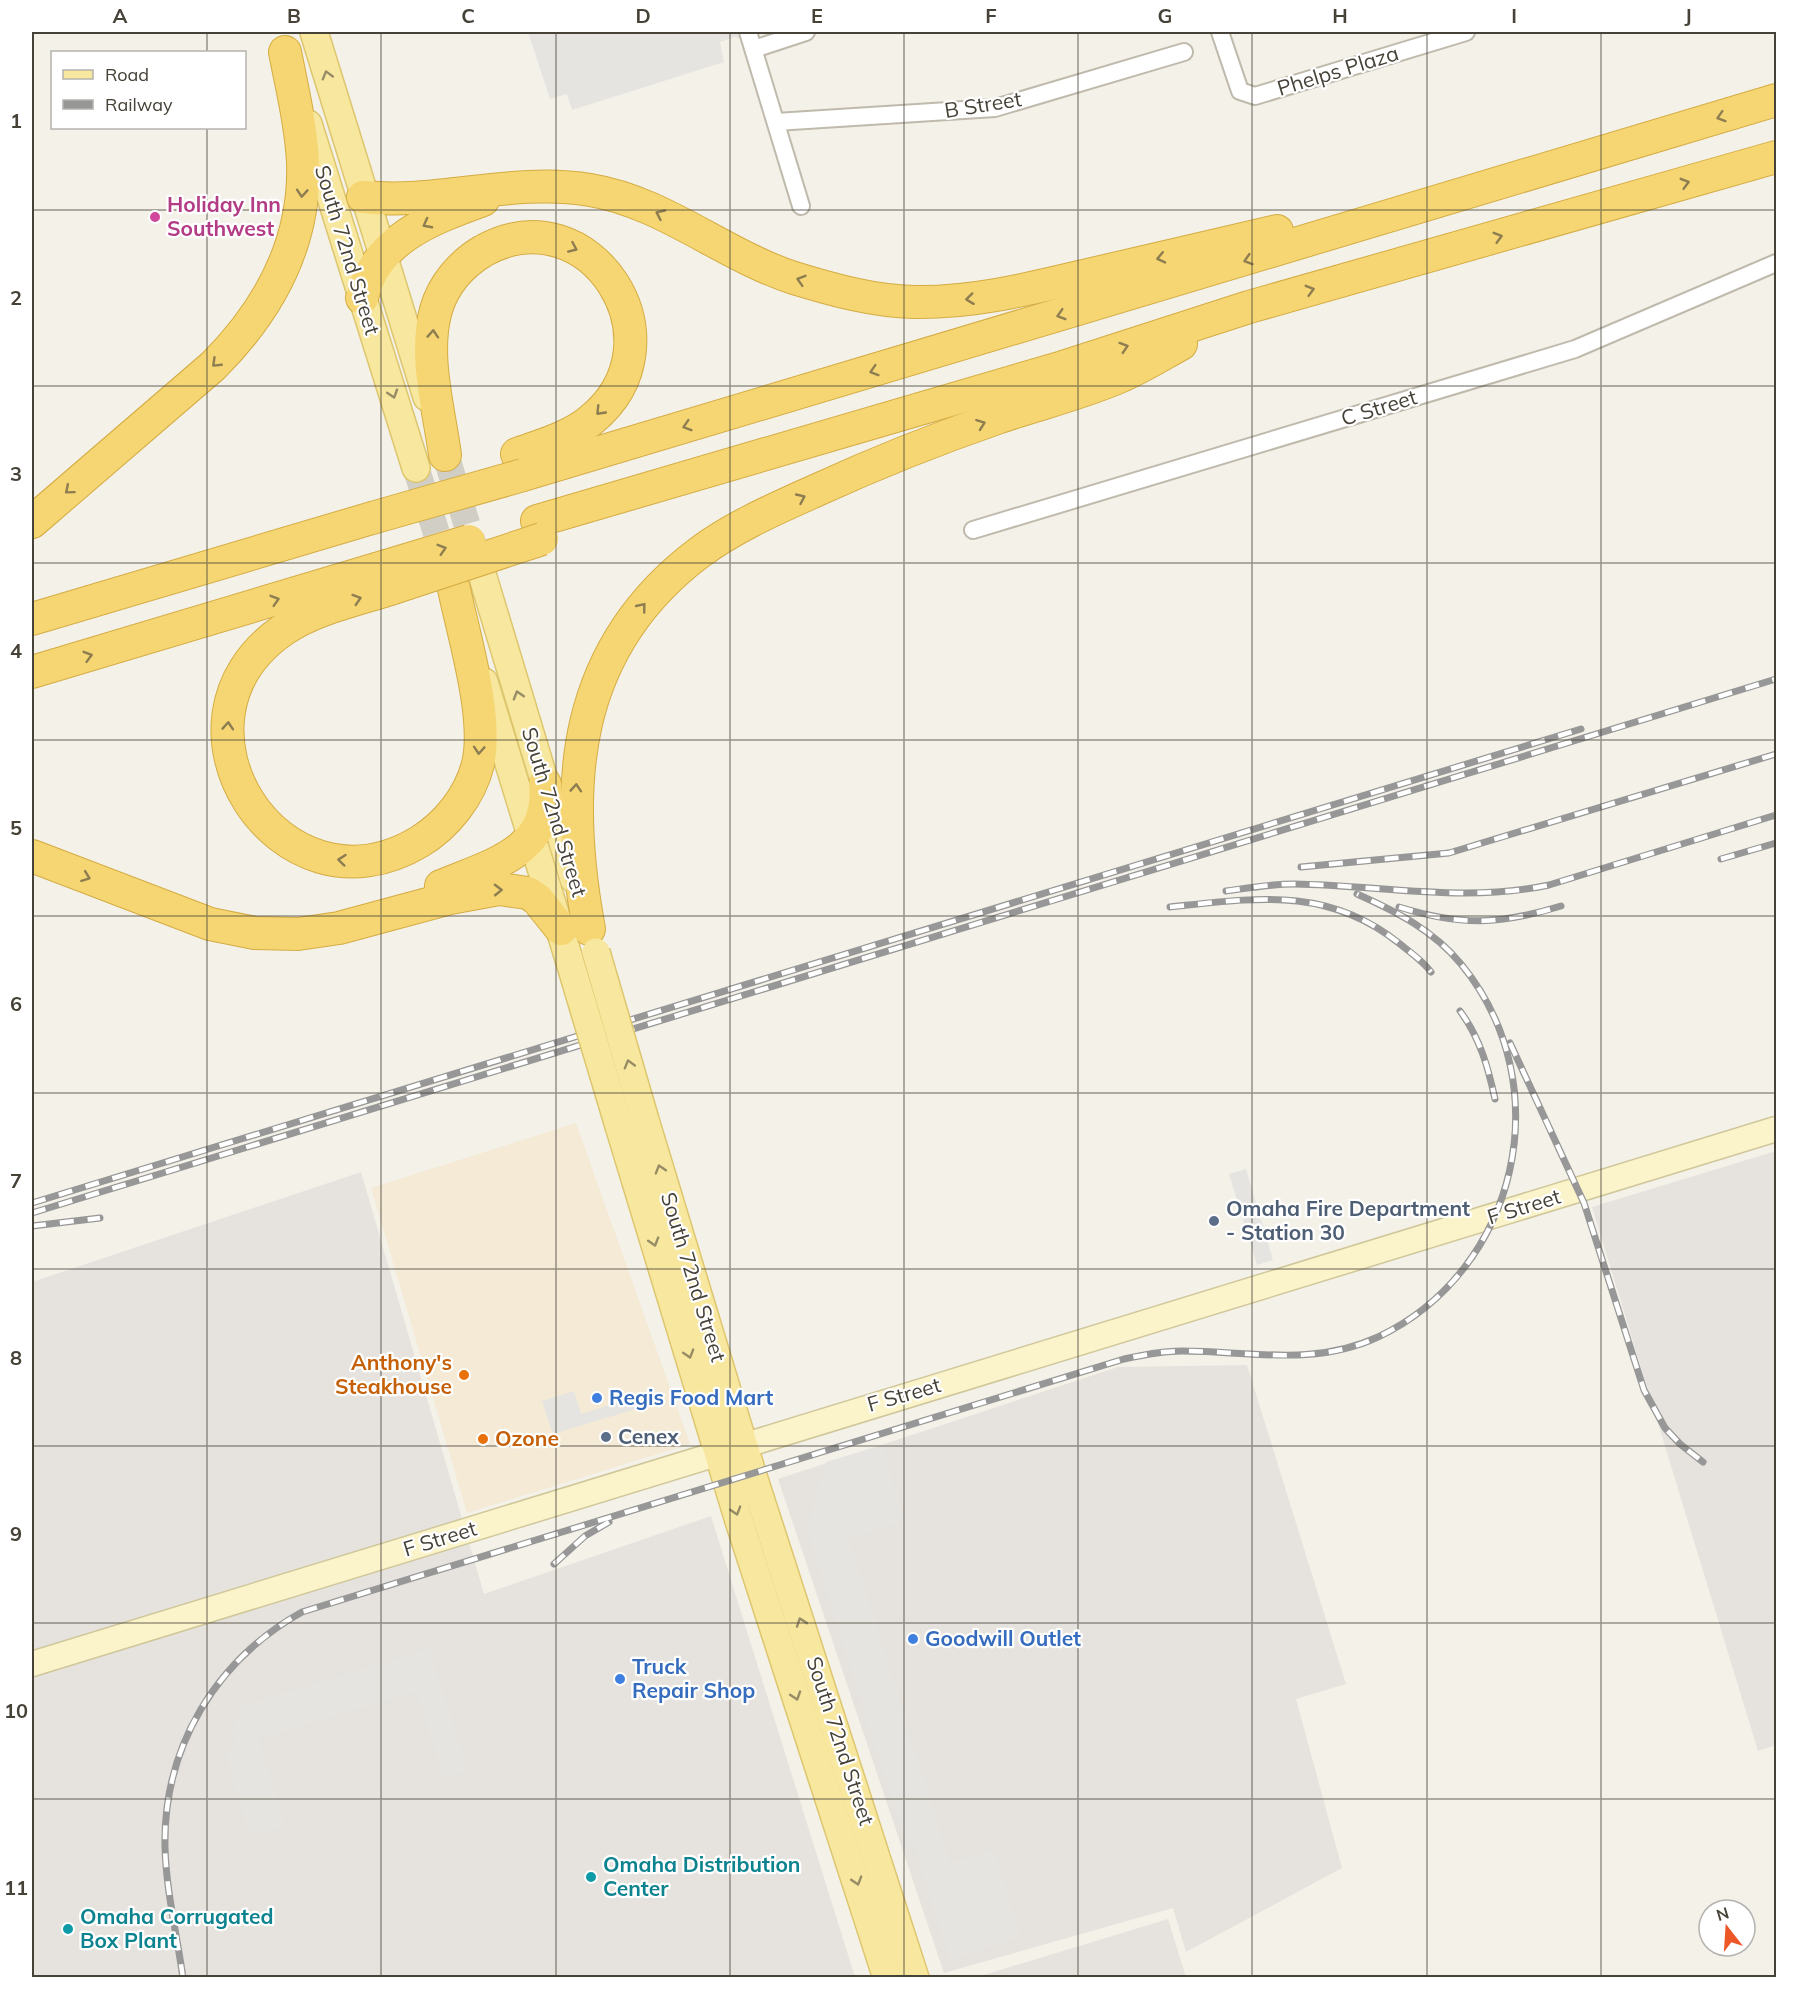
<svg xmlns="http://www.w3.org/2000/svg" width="1808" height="2009" viewBox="0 0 1808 2009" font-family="Mulish,sans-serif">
<rect width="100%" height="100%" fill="#f4f1e9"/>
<!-- commercial -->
<polygon fill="#f4ead6" points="576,1123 690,1444 467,1513 371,1188"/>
<!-- industrial -->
<g fill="#e6e3de">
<polygon points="1776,1151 1776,1745 1758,1751 1592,1207"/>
<polygon points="361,1172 484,1594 711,1516 855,1977 32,1977 32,1282"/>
<polygon points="1247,1365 1346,1684 1296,1699 1342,1868 1186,1952 1173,1908 944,1973 778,1479 1118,1367"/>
<polygon points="1168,1919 1186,1977 977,1977"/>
</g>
<!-- parking -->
<g fill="#e5e4e1">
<polygon points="528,32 739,32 742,39 734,37 720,42 724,62 572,110 567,94 550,99"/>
<polygon points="1246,1169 1273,1260 1257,1265 1229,1174"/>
<polygon points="574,1391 581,1414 636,1397 639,1408 553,1434 542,1401"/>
<polygon points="883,1445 904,1521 849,1539 950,1863 994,1850 1021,1937 950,1960 914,1845 906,1847 807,1529 826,1462"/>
<polygon points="429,1649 467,1770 443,1778 417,1691 258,1739 285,1826 251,1837 225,1753 235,1748 233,1734 236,1722 242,1716 238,1707"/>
</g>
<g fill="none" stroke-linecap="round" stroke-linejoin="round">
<!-- primary-tunnel -->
<g stroke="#d1cec6" stroke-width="27" stroke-dasharray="27 14" stroke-linecap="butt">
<polyline points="447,459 478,561"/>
<polyline points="416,468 448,570"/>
</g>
<!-- street casing -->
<g stroke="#bfbaac" stroke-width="20">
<g id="street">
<polyline points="748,32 801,206"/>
<polyline points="1220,32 1240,91 1255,96 1466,32"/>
<polyline points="754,49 806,32"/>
<polyline points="776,122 995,108 1184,52"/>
<polyline points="973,530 1575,349 1776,263"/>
</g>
</g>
<!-- secondary casing -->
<g stroke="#d0c79b" stroke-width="27">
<polyline id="secondary" points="32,1664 1776,1129"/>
</g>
<!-- primary casing -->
<g stroke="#ddc66e" stroke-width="30">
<g id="primary">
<polyline points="314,32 427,397"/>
<polyline points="308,124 416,468"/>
<polyline points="482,574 574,879"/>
<polyline points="484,682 569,959"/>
<polyline points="645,1120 752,1473 915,1978"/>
<polyline points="619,1126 739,1521 887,1978"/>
</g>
</g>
<!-- highway casing -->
<g stroke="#d4ac43" stroke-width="34">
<g id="highway">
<path d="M363,197C439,205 513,177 590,190C664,202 723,255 794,278C833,290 873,301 914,302C975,303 1033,288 1092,274C1154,260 1215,245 1277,231"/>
<path d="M362,298C375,239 431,219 483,200"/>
<path d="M445,455C439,409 423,355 436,310C443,285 461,264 483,251C590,191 687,342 591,420C571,437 542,445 517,454"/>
<polyline points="523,475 1776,100"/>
<polyline points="537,521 1063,367 1249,307 1776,157"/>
<path d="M32,522L213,366C269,310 306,243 303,162C301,125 292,88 285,52"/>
<path d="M393,588C357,600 315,608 283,630C150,722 280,925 419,842C447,825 470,796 478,764C489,718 464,637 454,589"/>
<polyline points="32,619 372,518"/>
<polyline points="32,672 386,566"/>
<polyline points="32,856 210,924 255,933 298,934 339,928 450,898 499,889 528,893 537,899 561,929"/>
<path d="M441,886C492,865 552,851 545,784"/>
<path d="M589,929C562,783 572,648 700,552C735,526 777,508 817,490C876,463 936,439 997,418C1037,404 1080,394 1119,377C1140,368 1161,355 1181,344"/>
</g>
</g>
<!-- street -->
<use href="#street" stroke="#fff" stroke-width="16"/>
<!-- secondary -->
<use href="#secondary" stroke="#fbf4cb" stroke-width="24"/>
<!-- primary -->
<use href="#primary" stroke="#f8e79e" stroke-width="27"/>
<!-- highway -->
<use href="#highway" stroke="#f5d673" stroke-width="32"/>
<!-- rail casing -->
<g stroke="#979797" stroke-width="7">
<g id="rail">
<polyline points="1721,859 1776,843"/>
<polyline points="1301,867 1449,853 1776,754"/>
<path d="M1226,891C1248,888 1271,884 1294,884C1380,885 1464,903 1549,885L1776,815"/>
<path d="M1170,907C1256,898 1328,886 1400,944C1411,953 1423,961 1431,972"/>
<path d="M1399,907C1461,926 1499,925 1561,906"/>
<path d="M1460,1011C1480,1038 1488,1067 1495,1099"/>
<polyline points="1510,1043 1584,1203 1644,1390 1665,1428 1680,1444 1703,1462"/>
<polyline points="32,1203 1581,729"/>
<polyline points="32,1213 1776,679"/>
<polyline points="32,1226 100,1218"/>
<polyline points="554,1564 585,1536 609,1522"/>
<path d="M183,1978C177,1935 166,1890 165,1847C163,1747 216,1660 302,1612L1124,1359C1143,1355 1162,1351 1182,1351C1250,1351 1313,1367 1378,1337C1518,1271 1561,1085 1461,964C1433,930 1397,912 1357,894"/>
</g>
</g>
<!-- rail -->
<use href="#rail" stroke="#fff" stroke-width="4.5" stroke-dasharray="14" stroke-linecap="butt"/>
<!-- primary-bridge casing -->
<g stroke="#ddc66e" stroke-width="30" stroke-linecap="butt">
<g id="primary-bridge">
<polyline points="596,952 645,1120"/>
<polyline points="569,959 619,1126"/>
</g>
</g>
<!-- highway-bridge casing -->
<g stroke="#d4ac43" stroke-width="34" stroke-linecap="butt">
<g id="highway-bridge">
<polyline points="372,518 523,475"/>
<polyline points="386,566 469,541"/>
<polyline points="393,588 542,539"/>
</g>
</g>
<!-- primary-bridge -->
<use href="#primary-bridge" stroke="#f8e79e" stroke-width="27"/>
<!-- highway-bridge -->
<use href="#highway-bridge" stroke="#f5d673" stroke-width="32"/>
</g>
<!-- one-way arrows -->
<defs><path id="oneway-chevron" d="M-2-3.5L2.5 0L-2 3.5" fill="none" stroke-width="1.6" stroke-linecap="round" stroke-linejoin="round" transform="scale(1.5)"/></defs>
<g stroke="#978c66">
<use href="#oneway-chevron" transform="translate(327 75) rotate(-106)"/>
<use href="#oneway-chevron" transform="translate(393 394) rotate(72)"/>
<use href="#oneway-chevron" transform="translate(518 695) rotate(-107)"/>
<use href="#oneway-chevron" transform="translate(629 1064) rotate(-106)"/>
<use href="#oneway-chevron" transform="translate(660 1169) rotate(-107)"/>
<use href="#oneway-chevron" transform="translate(654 1242) rotate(73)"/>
<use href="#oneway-chevron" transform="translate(689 1354) rotate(73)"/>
<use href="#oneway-chevron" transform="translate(736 1511) rotate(73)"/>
<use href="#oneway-chevron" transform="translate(801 1622) rotate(-109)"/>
<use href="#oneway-chevron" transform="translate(796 1696) rotate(72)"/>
<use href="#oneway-chevron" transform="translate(857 1881) rotate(73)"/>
</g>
<g stroke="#8d7d50">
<use href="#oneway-chevron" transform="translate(1721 117) rotate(163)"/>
<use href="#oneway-chevron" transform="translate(1685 183) rotate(-16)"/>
<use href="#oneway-chevron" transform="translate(302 193) rotate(94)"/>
<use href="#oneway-chevron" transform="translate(660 214) rotate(-155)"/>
<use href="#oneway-chevron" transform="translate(427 224) rotate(152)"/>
<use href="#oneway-chevron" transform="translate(1498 237) rotate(-16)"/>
<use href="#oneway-chevron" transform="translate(573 248) rotate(24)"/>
<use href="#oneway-chevron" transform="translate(1161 258) rotate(167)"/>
<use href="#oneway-chevron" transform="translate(1248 260) rotate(163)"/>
<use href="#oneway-chevron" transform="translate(801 280) rotate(-163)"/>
<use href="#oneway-chevron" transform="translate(1310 290) rotate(-16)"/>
<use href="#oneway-chevron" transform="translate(970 299) rotate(173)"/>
<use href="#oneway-chevron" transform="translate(1061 315) rotate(163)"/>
<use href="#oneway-chevron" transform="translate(433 334) rotate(-86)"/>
<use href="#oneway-chevron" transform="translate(1124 347) rotate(-18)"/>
<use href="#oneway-chevron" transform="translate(216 363) rotate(136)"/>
<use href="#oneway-chevron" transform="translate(874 371) rotate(163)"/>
<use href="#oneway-chevron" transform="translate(600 411) rotate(134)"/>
<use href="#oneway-chevron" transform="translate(981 424) rotate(-20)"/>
<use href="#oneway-chevron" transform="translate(687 426) rotate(163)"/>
<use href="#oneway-chevron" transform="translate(69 490) rotate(140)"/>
<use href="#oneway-chevron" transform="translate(801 498) rotate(-25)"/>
<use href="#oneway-chevron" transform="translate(442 549) rotate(-17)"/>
<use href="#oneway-chevron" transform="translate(357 599) rotate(-18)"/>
<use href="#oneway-chevron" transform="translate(275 600) rotate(-17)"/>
<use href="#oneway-chevron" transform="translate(642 607) rotate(-51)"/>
<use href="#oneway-chevron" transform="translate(88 656) rotate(-16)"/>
<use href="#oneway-chevron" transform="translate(228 726) rotate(-86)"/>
<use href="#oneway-chevron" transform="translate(479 750) rotate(94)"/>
<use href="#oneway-chevron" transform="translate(576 788) rotate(-86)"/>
<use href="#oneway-chevron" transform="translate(342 860) rotate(-174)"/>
<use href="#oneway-chevron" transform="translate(86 877) rotate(21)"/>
<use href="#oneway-chevron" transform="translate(498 890) rotate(-1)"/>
</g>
<!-- grid -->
<path fill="none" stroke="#474238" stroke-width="1.5" stroke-opacity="0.55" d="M207,32V52M381,32V1978M556,32V1978M730,32V1978M904,32V1978M1078,32V1978M1252,32V1978M1427,32V1978M1601,32V1978M207,128V1978M32,210H1776M32,386H1776M32,563H1776M32,740H1776M32,916H1776M32,1093H1776M32,1269H1776M32,1446H1776M32,1623H1776M32,1799H1776"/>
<!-- markers -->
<circle fill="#d1479c" stroke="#fff" stroke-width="2" cx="155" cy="217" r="6"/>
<g fill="#5c6f8a" stroke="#fff" stroke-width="2">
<circle cx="1214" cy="1221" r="6"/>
<circle cx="606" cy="1437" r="6"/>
</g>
<g fill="#e8710a" stroke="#fff" stroke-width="2">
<circle cx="464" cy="1375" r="6"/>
<circle cx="483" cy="1439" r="6"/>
</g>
<g fill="#3f7fe0" stroke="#fff" stroke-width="2">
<circle cx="597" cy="1398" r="6"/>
<circle cx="913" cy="1639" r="6"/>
<circle cx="620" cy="1679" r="6"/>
</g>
<g fill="#0f9aa8" stroke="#fff" stroke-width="2">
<circle cx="591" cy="1877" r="6"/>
<circle cx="68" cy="1929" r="6"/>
</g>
<g text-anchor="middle" stroke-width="4.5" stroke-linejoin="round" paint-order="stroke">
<!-- street labels -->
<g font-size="21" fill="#474238" stroke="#fff">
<text transform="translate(1338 71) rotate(-17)" y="7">Phelps Plaza</text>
<text transform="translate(983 105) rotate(-9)" y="7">B Street</text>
<text transform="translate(347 250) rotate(73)" y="7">South 72nd Street</text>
<text transform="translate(1379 408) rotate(-17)" y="7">C Street</text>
<text transform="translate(554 812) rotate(73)" y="7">South 72nd Street</text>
<text transform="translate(1524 1207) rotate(-17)" y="7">F Street</text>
<text transform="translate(693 1277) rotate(73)" y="7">South 72nd Street</text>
<text transform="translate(904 1395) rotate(-16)" y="7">F Street</text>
<text transform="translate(440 1539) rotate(-17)" y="7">F Street</text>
<text transform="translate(840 1741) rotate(72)" y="7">South 72nd Street</text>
</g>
<!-- hotel labels -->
<g font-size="21" font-weight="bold" fill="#b23c85" stroke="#fff" text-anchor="start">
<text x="167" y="212">Holiday Inn<tspan x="167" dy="24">Southwest</tspan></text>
</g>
<!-- service labels -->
<g font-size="21" font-weight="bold" fill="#4e5e75" stroke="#fff" text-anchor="start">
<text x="1226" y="1216">Omaha Fire Department<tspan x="1226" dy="24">- Station 30</tspan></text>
<text x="618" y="1444">Cenex</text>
</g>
<!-- food labels -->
<g font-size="21" font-weight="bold" fill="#c56008" stroke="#fff" text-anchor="end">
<text x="452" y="1370">Anthony's<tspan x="452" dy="24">Steakhouse</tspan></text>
<text x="495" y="1446" text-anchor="start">Ozone</text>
</g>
<!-- shop labels -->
<g font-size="21" font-weight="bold" fill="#366cbe" stroke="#fff" text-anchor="start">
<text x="609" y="1405">Regis Food Mart</text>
<text x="925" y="1646">Goodwill Outlet</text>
<text x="632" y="1674">Truck<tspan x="632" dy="24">Repair Shop</tspan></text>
</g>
<!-- culture labels -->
<g font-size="21" font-weight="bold" fill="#0d838f" stroke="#fff" text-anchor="start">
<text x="603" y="1872">Omaha Distribution<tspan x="603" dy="24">Center</tspan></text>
<text x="80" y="1924">Omaha Corrugated<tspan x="80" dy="24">Box Plant</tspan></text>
</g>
</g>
<!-- border -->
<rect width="1808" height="2009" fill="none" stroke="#ffffff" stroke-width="66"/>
<!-- legend -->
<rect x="51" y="51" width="195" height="78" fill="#ffffff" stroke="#b5b3af" stroke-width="1.5"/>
<rect x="63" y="70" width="30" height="9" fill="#f8e79e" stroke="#b5b3af" stroke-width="1.5"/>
<text x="105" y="81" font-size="18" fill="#474238">Road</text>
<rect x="63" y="100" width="30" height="9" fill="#979797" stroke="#b5b3af" stroke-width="1.5"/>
<text x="105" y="111" font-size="18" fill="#474238">Railway</text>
<!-- north arrow -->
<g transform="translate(1727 1928) rotate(343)"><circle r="28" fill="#ffffff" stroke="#b5b3af" stroke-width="1.5"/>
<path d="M0-4.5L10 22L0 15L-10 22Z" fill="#ed5727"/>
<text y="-9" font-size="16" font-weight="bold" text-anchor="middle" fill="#474238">N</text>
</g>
<rect x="33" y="33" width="1742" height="1943" fill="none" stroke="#474238" stroke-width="2"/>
<g font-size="20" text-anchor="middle" font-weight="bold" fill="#474238">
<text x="120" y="23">A</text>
<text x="294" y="23">B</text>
<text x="468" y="23">C</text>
<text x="643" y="23">D</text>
<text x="817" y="23">E</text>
<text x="991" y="23">F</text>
<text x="1165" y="23">G</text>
<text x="1340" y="23">H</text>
<text x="1514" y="23">I</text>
<text x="1688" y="23">J</text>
<text x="16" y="128">1</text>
<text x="16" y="305">2</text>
<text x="16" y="481">3</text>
<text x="16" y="658">4</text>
<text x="16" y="835">5</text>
<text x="16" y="1011">6</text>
<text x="16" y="1188">7</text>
<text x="16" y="1365">8</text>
<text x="16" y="1541">9</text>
<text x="16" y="1718">10</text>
<text x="16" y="1895">11</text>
</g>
</svg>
